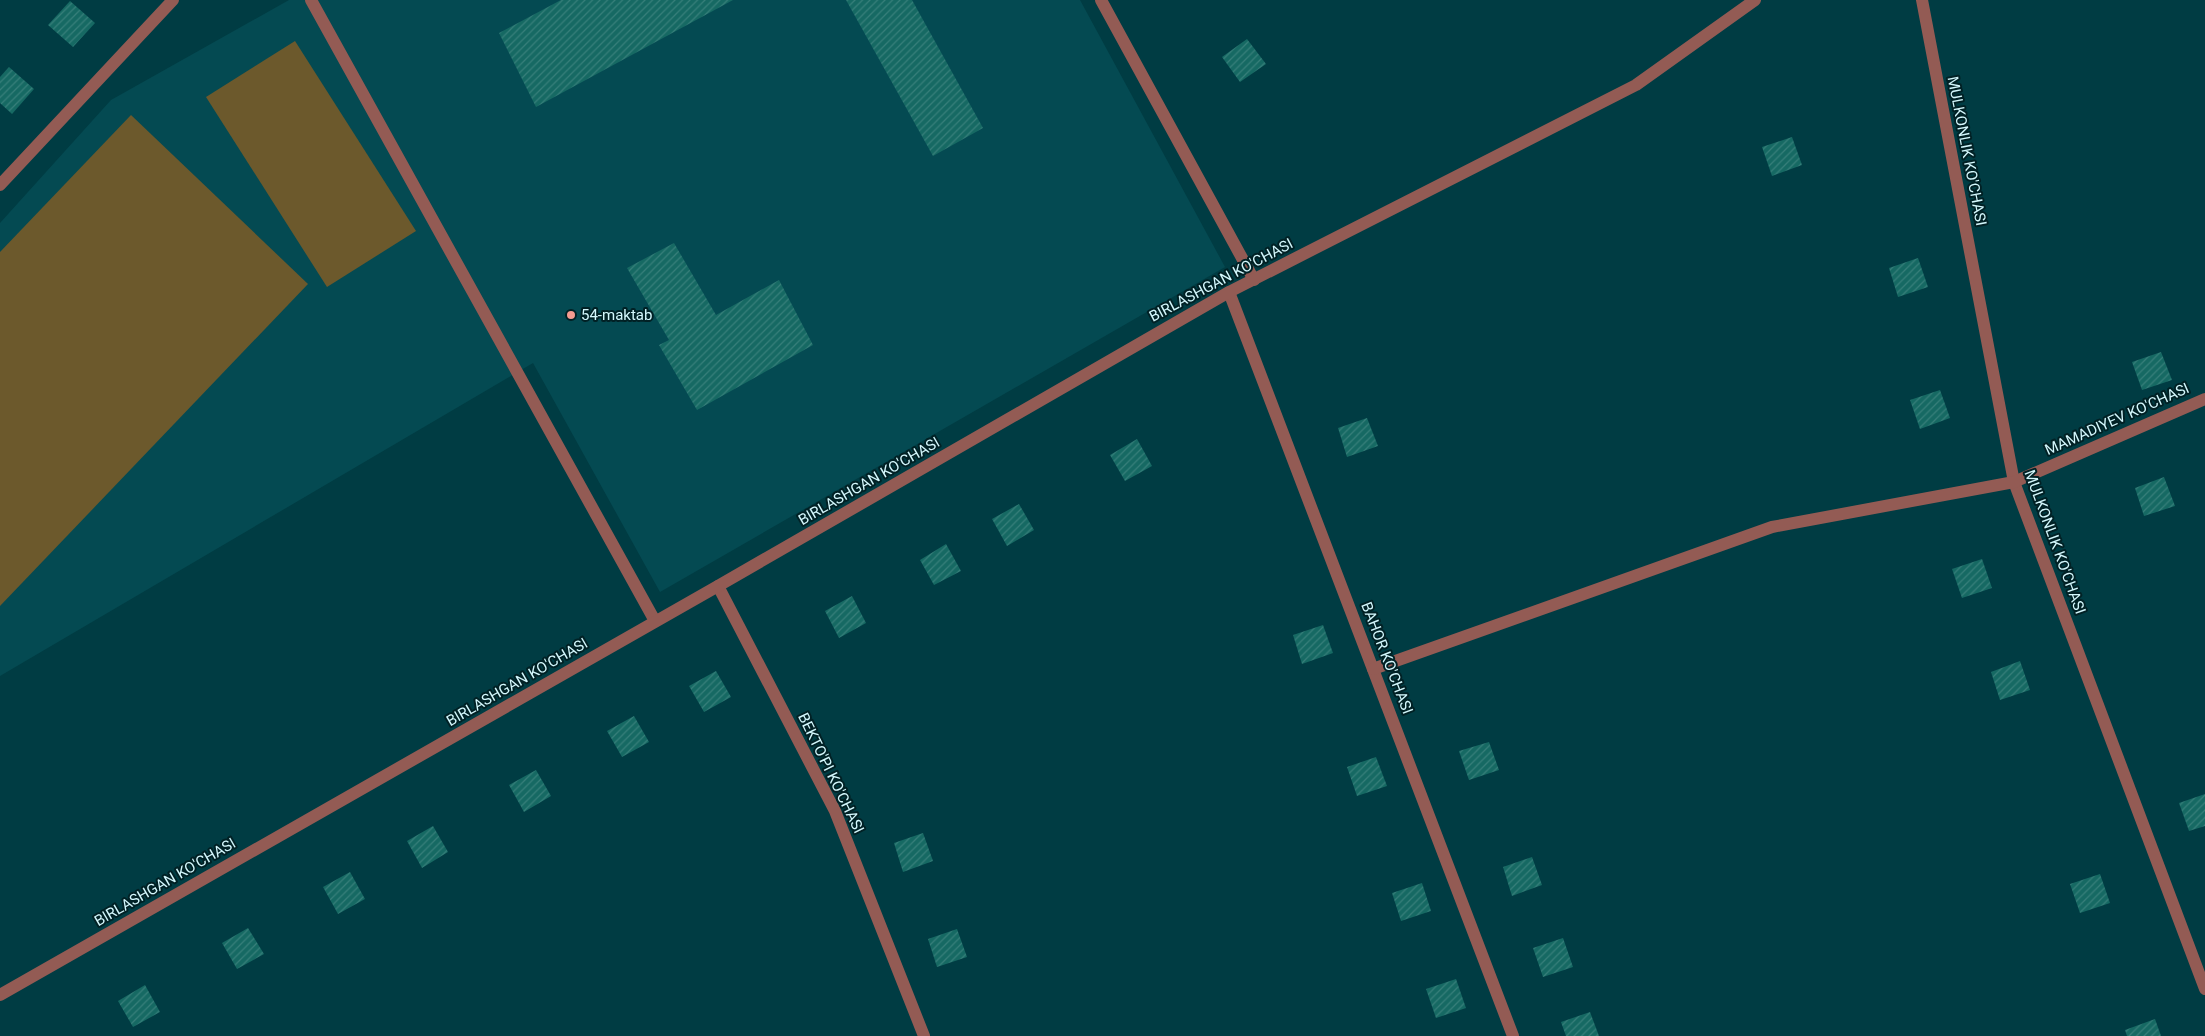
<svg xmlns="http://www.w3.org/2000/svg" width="2205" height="1036" viewBox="0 0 2205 1036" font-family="Roboto,sans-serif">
<defs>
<pattern id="building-hatch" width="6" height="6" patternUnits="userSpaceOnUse" patternTransform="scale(1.25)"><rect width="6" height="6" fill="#166963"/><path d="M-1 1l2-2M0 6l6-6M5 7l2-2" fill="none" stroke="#377f7a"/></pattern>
</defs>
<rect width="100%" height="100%" fill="#003c43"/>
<!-- built -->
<polygon fill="#044a52" points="289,0 1080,0 1225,267 660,592 533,363 0,676 0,223 111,100"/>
<!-- pitch -->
<g fill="#6c592c">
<polygon points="295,41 416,231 327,287 206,97"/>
<polygon points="131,115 308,284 0,606 0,252"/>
</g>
<!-- building -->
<g fill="url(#building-hatch)">
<polygon points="561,0 733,0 536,107 499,33"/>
<polygon points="846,0 912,0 983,128 933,156"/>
<polygon points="70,1 95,23 73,47 48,25"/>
<polygon points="1247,39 1266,64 1240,82 1222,57"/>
<polygon points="9,67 34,89 12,114 0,103 0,77"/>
<polygon points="1792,137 1802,165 1772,176 1762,147"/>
<polygon points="674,243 716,315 779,280 813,345 697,410 659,345 669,340 627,268"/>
<polygon points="1918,258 1928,287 1898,297 1889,268"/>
<polygon points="2161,352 2172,380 2142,390 2132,362"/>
<polygon points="1940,390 1950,418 1920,429 1910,400"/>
<polygon points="1367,418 1378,446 1347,457 1338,428"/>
<polygon points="1137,439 1152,466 1125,481 1110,455"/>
<polygon points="2164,477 2175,506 2144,516 2135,488"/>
<polygon points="1019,504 1034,530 1007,546 992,519"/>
<polygon points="946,544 961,571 934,585 920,560"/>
<polygon points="1982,559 1992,588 1962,598 1952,569"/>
<polygon points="852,596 866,623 839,638 825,611"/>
<polygon points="1323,625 1333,653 1302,664 1293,635"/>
<polygon points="2020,661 2030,690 2000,700 1991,672"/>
<polygon points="716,671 731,697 704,712 689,686"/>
<polygon points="634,716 649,742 622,757 607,731"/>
<polygon points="1489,742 1499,770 1469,780 1459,751"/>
<polygon points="1376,757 1387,786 1357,796 1347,767"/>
<polygon points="536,770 551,796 524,812 509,785"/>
<polygon points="2205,794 2205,826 2189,831 2179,803"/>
<polygon points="433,826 448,852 422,868 407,841"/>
<polygon points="923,833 933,861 903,872 894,843"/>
<polygon points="1532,857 1542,885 1512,896 1503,867"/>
<polygon points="350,872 365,899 338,914 323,887"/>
<polygon points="2100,874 2110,903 2080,913 2070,884"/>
<polygon points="1422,883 1431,911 1401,921 1392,893"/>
<polygon points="248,928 264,954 237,969 222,943"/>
<polygon points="957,929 967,957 937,967 928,939"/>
<polygon points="1563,938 1573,967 1543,977 1533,948"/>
<polygon points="1456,979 1466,1008 1436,1018 1426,989"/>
<polygon points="145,985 160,1012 133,1027 118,1001"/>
<polygon points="1590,1012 1599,1036 1566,1036 1561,1022"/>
<polygon points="2155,1019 2161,1036 2127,1036 2125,1030"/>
</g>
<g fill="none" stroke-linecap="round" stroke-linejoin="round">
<!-- service -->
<polyline stroke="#935b54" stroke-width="12" points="311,0 655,621"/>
<!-- minor -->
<g stroke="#935b54" stroke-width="12">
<polyline points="1101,0 1254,280"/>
<polyline points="1922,0 2014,482 2205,989"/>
<polyline points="0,185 173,0"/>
<polyline points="1229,292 1513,1036"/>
<polyline points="718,586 835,811 924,1036"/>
<polyline points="1373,669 1772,527 2014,482 2205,399"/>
<polyline points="0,995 718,586 1229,292 1636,85 1755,0"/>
</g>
</g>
<!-- markers -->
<circle fill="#f59c91" stroke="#012125" stroke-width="2" cx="571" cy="315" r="5"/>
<g text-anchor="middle" stroke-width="4" stroke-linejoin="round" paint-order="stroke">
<!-- street labels -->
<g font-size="15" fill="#d4f8fd" stroke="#012125">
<text transform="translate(1967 151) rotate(79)" y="5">MULKONLIK KO'CHASI</text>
<text transform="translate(1221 280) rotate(-28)" y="5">BIRLASHGAN KO'CHASI</text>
<text transform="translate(2117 419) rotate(-24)" y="5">MAMADIYEV KO'CHASI</text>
<text transform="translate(869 481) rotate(-30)" y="5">BIRLASHGAN KO'CHASI</text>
<text transform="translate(2055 542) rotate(70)" y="5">MULKONLIK KO'CHASI</text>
<text transform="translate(1387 658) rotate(69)" y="5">BAHOR KO'CHASI</text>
<text transform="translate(517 682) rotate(-30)" y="5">BIRLASHGAN KO'CHASI</text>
<text transform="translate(831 773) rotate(64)" y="5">BEKTO'PI KO'CHASI</text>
<text transform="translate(165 882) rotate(-30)" y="5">BIRLASHGAN KO'CHASI</text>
</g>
<!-- poi labels -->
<g font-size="15" fill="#d4f8fd" stroke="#012125" text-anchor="start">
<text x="581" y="320">54-maktab</text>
</g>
</g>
</svg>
